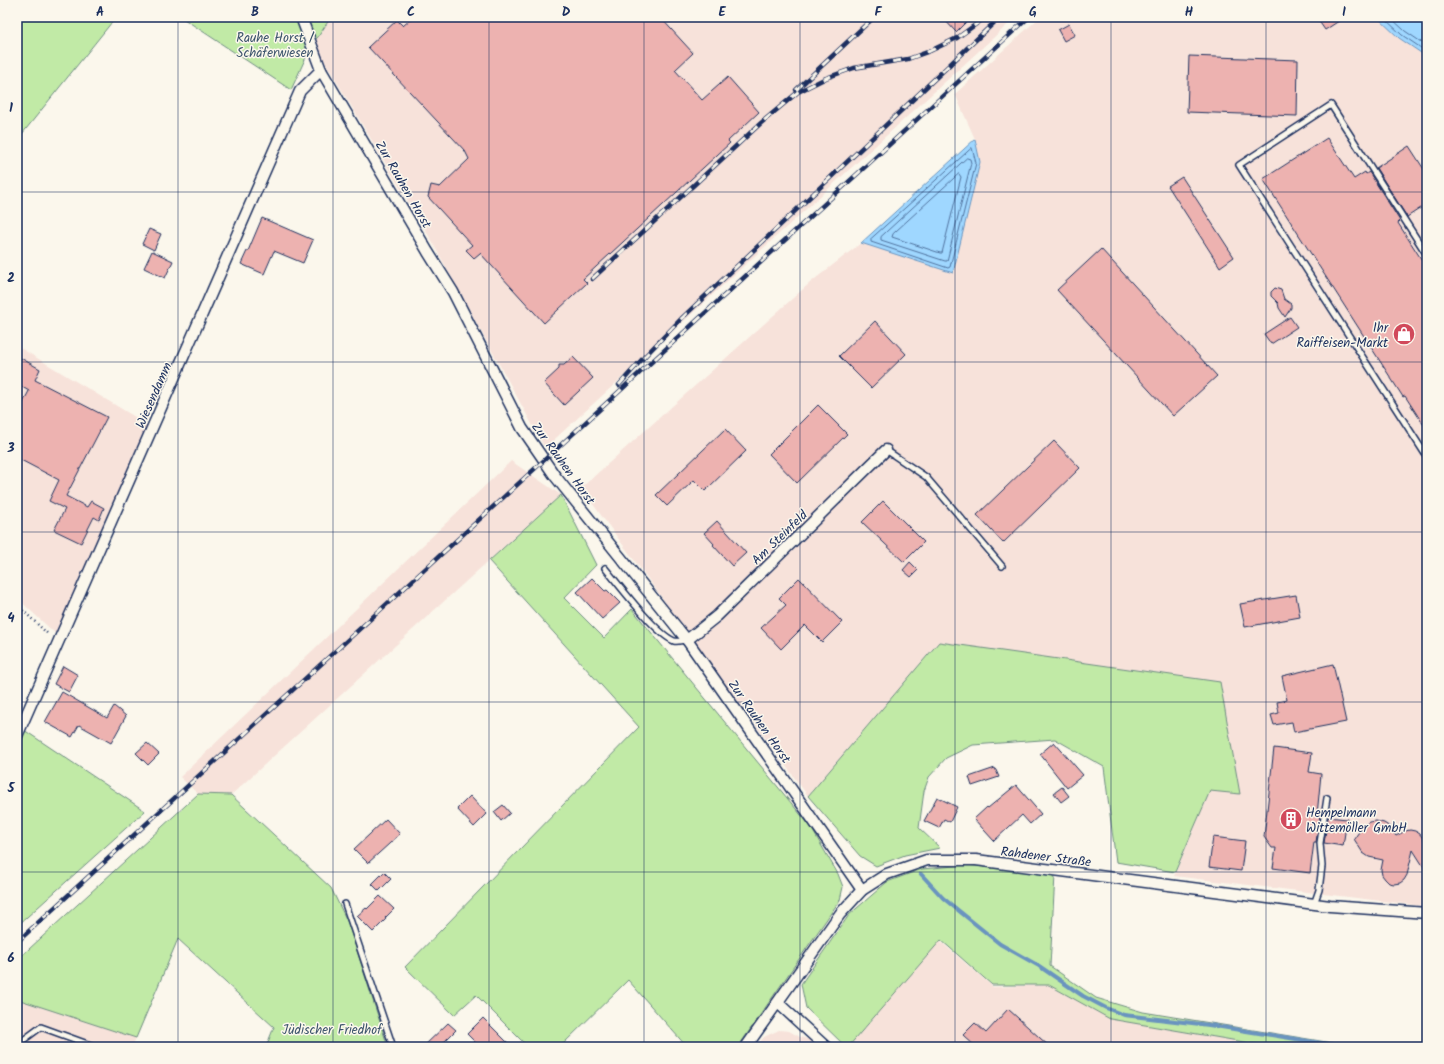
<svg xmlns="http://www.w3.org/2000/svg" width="1444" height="1064" viewBox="0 0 1444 1064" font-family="Kalam,sans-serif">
<rect width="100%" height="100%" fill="#fbf7ec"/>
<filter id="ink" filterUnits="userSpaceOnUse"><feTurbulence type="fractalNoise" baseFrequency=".025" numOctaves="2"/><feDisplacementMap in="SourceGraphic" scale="8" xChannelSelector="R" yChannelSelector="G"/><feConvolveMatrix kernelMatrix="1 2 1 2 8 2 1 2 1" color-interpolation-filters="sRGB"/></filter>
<g filter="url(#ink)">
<!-- built -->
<g fill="#f7e2da">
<polygon points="331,17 1016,17 545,448 430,238 313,42 318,37"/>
<polygon points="1040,17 1377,17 1399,38 1427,57 1427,905 1423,906 1174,876 1210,790 1240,794 939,642 808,796 581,488 811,282 861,243 953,273 980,162 975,139 955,94"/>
<polygon points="17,346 150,426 58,636 17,598"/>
<polygon points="511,461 561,495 231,795 198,794 180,777"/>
<polygon points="940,941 993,987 1049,985 1110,1019 1273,1047 848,1047"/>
<polygon points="17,999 136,1038 132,1047 17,1047"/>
<polygon points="779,1030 789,1031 800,1037 838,1047 756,1047 764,1037"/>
</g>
<!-- green -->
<g fill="#c1eaa6" stroke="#6e8c82">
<polygon points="17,17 116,17 18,139 17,139"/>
<polygon points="181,17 331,17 318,37 304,50 306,57 291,90"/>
<polygon points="561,495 596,565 564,598 604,638 632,609 810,826 838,874 843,887 840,900 738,1047 687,1047 628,980 560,1047 528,1047 476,995 454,1015 405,967 639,727 489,561"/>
<polygon points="939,642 1220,682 1240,794 1210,791 1175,872 1116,862 1104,767 1055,739 973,745 946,758 929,777 924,791 919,828 940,848 905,855 876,866 860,856 808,796"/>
<polygon points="24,730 145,811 17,926 17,746"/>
<polygon points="198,794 231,795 331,888 348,923 388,1047 266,1047 274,1027 178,939 136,1038 17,999 17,960"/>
<polygon points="966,865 1055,875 1050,966 1096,998 1143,1012 1357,1047 1273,1047 1110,1019 1049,985 992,985 941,940 848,1047 846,1047 806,1008 801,984 849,915 887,882 922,869"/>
</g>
<!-- water -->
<g fill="#9fd7ff" stroke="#6a94bf">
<polygon points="1377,17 1427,17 1427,57 1399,38"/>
<polygon points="975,139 980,162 953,273 861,243"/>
</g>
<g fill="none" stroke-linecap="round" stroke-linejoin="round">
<!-- shore -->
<g stroke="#50729e" stroke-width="1">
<polyline points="1383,17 1402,35 1427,52"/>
<polyline points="1390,17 1405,31 1427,46"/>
<polygon points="972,148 976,163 950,267 948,268 871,242 871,239"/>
<polygon points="967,158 970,159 971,163 947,261 945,261 881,240 881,237"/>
<polygon points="959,174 961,177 942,253 940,253 892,237 893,234"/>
</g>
<!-- stream -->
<polyline stroke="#6a94bf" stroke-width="4" points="921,874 943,898 1000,944 1039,966 1083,996 1106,1008 1124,1015 1209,1025 1345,1047"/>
</g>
<!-- building -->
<g fill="#edb2b0" stroke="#1b2f5e">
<polygon points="413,17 660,17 693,53 675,70 702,100 728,77 759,112 728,141 730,143 583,279 587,283 544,323 480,253 474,258 466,250 472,245 428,197 431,185 440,187 469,159 465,151 368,47 397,20 403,26"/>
<polygon points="942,17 971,17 956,32"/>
<polygon points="1316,17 1345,17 1325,30"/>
<polygon points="1069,24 1075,35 1064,41 1058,30"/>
<polygon points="1189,56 1298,60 1297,116 1187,112"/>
<polygon points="1327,138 1354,179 1365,172 1366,174 1369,172 1400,221 1398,223 1427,268 1427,430 1405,396 1403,397 1263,179"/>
<polygon points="1409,146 1427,174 1427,204 1407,217 1376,168"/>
<polygon points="1182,177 1234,257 1220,267 1168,186"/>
<polygon points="262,218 313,240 303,263 274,251 264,274 241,264 247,251 248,251"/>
<polygon points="149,229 161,234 154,250 142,244"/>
<polygon points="1101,249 1217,376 1173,416 1057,290"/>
<polygon points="152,251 173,261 165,278 144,268"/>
<polygon points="1275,288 1281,290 1284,299 1291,304 1291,308 1285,317 1279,308 1278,303 1271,296 1271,292"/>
<polygon points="1290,317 1297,327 1271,344 1264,334"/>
<polygon points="875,321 906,354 871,388 839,356"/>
<polygon points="17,356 40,369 35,380 107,417 66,496 87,507 91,501 104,508 99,520 94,517 81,543 54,530 65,509 49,501 59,480 17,458 17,414 29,391 17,384"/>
<polygon points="573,357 593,378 564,405 544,383 559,369 559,365 564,365"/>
<polygon points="818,405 847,434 797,483 769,454"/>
<polygon points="725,429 746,451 705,491 694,480 667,506 656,495"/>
<polygon points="1054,441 1080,468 1003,543 977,515"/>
<polygon points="883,501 924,542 904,562 862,522"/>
<polygon points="717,521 746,553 732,566 713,545 714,544 704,533"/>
<polygon points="910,562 918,570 911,577 903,570"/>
<polygon points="592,578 605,591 607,590 620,603 602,619 577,592"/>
<polygon points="799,578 842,622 822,642 805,625 781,649 761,628 786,605 779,598"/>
<polygon points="1296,595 1300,617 1245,627 1240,604"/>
<polygon points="1333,664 1346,722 1294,732 1292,722 1274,725 1271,715 1279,713 1277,702 1287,700 1282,676"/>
<polygon points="63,666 78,675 69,692 54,684"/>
<polygon points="62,692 107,718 114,706 126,716 111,743 79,725 72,737 45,722"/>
<polygon points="1054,742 1083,775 1067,788 1040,754"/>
<polygon points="147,743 159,754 148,765 136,753"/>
<polygon points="1274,748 1312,753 1309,772 1321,774 1317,815 1320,816 1316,842 1314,842 1310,873 1273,868 1276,848 1272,848 1264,837"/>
<polygon points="995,768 999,777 972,786 969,777"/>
<polygon points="1016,785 1041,814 1030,824 1022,815 994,841 974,819 987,807 988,808"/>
<polygon points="1062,787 1069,796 1061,802 1054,793"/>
<polygon points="470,796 487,814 474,827 457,809"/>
<polygon points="937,797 957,807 950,822 944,819 939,828 924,821"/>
<polygon points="503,805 510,813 501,821 494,812"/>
<polygon points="1328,817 1347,819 1343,846 1324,843"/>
<polygon points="386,819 400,834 368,863 354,849"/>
<polygon points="1376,821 1384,823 1390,827 1396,836 1405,831 1410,830 1415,831 1420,834 1427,845 1427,872 1413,850 1407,875 1404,880 1400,883 1394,884 1389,883 1385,879 1382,875 1381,870 1383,860 1369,857 1363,853 1354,839 1363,826 1369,822"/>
<polygon points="1213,837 1245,841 1241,871 1209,867"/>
<polygon points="384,872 391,879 379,891 372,884"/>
<polygon points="380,896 394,909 385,918 386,919 373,932 357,916 366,908 367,909"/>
<polygon points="1008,1009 1050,1047 976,1047 963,1035 975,1023 986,1033"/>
<polygon points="483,1018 512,1047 480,1047 467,1034"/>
<polygon points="448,1023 456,1030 439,1047 423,1047"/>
</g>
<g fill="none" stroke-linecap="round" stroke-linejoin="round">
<!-- service casing -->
<g stroke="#1b2f5e" stroke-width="8">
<g id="service">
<polyline points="1427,255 1331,105 1239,165 1427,457"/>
<polyline points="886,450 926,477 1002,566"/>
<path d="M605,568C620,586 655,633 674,641C678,642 683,640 687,640"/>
<polyline points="345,904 393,1047"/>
<polyline points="1314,904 1319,890 1322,866 1320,843 1327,798"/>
<polyline points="19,1047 22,1041 41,1027 96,1047"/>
</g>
</g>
<!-- minor casing -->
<g stroke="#1b2f5e" stroke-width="13">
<g id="minor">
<polyline points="301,17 321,70 428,252 453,292 522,428 555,476 687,640 862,890"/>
<polyline points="687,640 717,616 886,450"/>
<polyline points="17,736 300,91 321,70"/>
<polyline points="778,1003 826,1047"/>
<polyline points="746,1047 840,914 862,890 887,874 927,860 976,860 1330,906 1427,913"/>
</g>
</g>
<!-- path -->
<polyline stroke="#1b2f5e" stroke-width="2.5" stroke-dasharray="1 3" stroke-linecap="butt" points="17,605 49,635"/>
<!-- service -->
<use href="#service" stroke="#fbf7ec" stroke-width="5"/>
<!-- minor -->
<use href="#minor" stroke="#fbf7ec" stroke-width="10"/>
<!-- rail casing -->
<g stroke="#1b2f5e" stroke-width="4.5">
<g id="rail">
<polyline points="796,90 874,17"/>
<polyline points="592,279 761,123 798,92 826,78 854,68 908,59 930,51 957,38 986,17"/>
<polyline points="619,385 646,355 681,319 1000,17"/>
<polyline points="17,942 1029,17"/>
</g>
</g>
<!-- rail -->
<use href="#rail" stroke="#fbf7ec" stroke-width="3" stroke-dasharray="9" stroke-linecap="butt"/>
</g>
</g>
<!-- grid -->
<path fill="none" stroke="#1b2f5e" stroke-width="1" stroke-opacity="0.55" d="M178,17V1047M333,17V1047M489,17V1047M644,17V1047M800,17V1047M955,17V1047M1111,17V1047M1266,17V1047M17,192H1427M17,362H1427M17,532H1427M17,702H1427M17,872H1427"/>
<!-- icons -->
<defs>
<g id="shop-disc" transform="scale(1.15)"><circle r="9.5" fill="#d1495b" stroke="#fbf7ec"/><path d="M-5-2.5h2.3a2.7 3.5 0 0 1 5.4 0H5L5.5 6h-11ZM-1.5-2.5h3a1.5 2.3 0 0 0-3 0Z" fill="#fff"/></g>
<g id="building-disc" transform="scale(1.15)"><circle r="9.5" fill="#d1495b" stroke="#fbf7ec"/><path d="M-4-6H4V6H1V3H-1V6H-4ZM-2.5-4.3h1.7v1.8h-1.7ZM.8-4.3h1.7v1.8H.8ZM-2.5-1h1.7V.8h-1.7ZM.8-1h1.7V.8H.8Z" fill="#fff"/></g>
</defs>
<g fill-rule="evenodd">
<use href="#shop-disc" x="1404" y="334"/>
<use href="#building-disc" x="1291" y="819"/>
</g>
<g text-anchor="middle" stroke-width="3" stroke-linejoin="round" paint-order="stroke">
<!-- park labels -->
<g font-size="13" fill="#3c546c" stroke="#fbf7ec">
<text x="275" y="42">Rauhe Horst /<tspan x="275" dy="15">Schäferwiesen</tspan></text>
<text x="332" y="1034">Jüdischer Friedhof</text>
</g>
<!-- street labels -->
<g font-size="13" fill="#1b2f5e" stroke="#fbf7ec">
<text transform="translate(404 184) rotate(60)" y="5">Zur Rauhen Horst</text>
<text transform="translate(153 395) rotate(-66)" y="5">Wiesendamm</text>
<text transform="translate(564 463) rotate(54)" y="5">Zur Rauhen Horst</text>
<text transform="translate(779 537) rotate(-44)" y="5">Am Steinfeld</text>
<text transform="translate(760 721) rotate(55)" y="5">Zur Rauhen Horst</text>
<text transform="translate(1046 856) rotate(7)" y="5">Rahdener Straße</text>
</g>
<!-- poi labels -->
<g font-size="13" fill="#1b2f5e" stroke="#fbf7ec" text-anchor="end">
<text x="1388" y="332">Ihr<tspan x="1388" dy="15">Raiffeisen-Markt</tspan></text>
<text x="1306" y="817" text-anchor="start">Hempelmann<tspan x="1306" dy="15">Wittemöller GmbH</tspan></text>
</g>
</g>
<!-- margin -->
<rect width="1444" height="1064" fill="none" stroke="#fbf7ec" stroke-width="44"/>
<rect x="22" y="22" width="1400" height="1020" fill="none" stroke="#1b2f5e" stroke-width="1.5"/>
<g font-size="13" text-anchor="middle" font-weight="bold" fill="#1b2f5e">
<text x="100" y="16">A</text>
<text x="255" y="16">B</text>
<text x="411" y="16">C</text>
<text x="566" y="16">D</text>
<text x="722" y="16">E</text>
<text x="878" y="16">F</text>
<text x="1033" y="16">G</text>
<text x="1189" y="16">H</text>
<text x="1344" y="16">I</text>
<text x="11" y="112">1</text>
<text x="11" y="282">2</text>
<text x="11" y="452">3</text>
<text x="11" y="622">4</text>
<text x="11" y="792">5</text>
<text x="11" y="962">6</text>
</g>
</svg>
